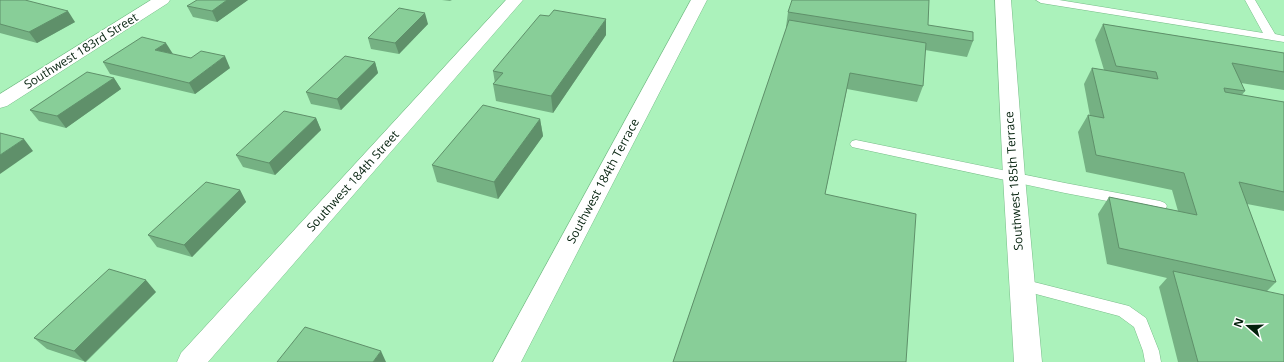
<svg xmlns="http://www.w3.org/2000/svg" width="1284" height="362" viewBox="0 0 1284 362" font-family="'Open Sans',sans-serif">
<rect width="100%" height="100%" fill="#abf2bb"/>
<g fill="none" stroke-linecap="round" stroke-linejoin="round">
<!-- lane casing -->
<g stroke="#78bd89" stroke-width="1">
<g id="lane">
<polygon points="1036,0 1059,0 1263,33 1245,0 1255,0 1275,34 1284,36 1284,42 1041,3"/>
<polygon points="856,140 1065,183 1160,201 1165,203 1167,206 1165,209 1160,211 1065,193 852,147 850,144 852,141"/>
<polygon points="1022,279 1129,306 1146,318 1159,351 1161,362 1145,362 1143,351 1134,327 1119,316 1017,289 1015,285 1017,281"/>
</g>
</g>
<!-- street casing -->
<g stroke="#78bd89" stroke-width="1">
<g id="street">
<polygon points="151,0 170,0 168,3 7,106 0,108 0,94"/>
<polygon points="691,0 707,0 521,362 493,362"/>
<polygon points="995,0 1011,0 1025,177 1042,362 1014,362 1003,177"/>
</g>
</g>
<!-- secondary casing -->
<g stroke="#78bd89" stroke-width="1">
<polygon id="secondary" points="506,0 523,0 208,362 177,362 181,353"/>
</g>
<!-- lane -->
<use href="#lane" fill="#fff" fill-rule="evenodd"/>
<!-- street -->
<use href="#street" fill="#fff" fill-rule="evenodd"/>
<!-- secondary -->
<use href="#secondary" fill="#fff" fill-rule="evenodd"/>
</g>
<!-- wall -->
<g fill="#75b183">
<polygon points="0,0 75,22 37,43 0,33"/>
<polygon points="248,0 217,22 193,17 187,6"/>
<polygon points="442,0 452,0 450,1"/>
<polygon points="788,12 928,25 973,41 967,57 925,50 923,86 917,102 847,89 825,194 673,362 787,27 786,27"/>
<polygon points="428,24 399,54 371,49 368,38"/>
<polygon points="1103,24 1284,53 1284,90 1241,83 1245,91 1242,95 1284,102 1284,211 1247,204 1276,282 1267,291 1284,362 1178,362 1159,287 1167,278 1107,264 1098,214 1109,197 1178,211 1172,190 1086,172 1078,132 1088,115 1090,116 1084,84 1092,68 1104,70 1095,40"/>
<polygon points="606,35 553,113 496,101 493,84 495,83 493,71"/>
<polygon points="103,62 230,68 195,94 110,74"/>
<polygon points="375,62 378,73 341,110 311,104 306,92"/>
<polygon points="114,78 121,89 66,128 39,121 30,110"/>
<polygon points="316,118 321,130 275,175 243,167 236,155"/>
<polygon points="540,119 543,136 498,199 437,182 432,165"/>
<polygon points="240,190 246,202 192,257 157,247 148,235"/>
<polygon points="156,292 86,362 47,349 34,338"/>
</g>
<!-- shaded-wall -->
<g fill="#5f906a">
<polygon points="227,0 248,0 217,22 212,11"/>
<polygon points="68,11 75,22 37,43 29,32"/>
<polygon points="425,13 428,24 399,54 395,43"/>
<polygon points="606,19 606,35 553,113 551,96"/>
<polygon points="166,43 173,54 155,50"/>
<polygon points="225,56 230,68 195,94 189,83"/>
<polygon points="375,62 378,73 341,110 337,99"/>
<polygon points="114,78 121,89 66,128 57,116"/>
<polygon points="316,118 321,130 275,175 269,163"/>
<polygon points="540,119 543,136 498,199 494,182"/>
<polygon points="24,139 33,151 0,174 0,155"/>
<polygon points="240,190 246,202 192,257 184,245"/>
<polygon points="146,280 156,292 85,362 74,351"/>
<polygon points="381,351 386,362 373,362"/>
</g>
<!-- building -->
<g fill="#88ce98" stroke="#5f906a">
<polygon points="0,0 25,0 68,11 29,32 0,24"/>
<polygon points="197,0 227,0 212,11 187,6"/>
<polygon points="792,0 929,0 928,25 973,32 973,41 788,12"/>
<polygon points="399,8 425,13 395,43 368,38"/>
<polygon points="554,10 606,19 551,96 493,84 503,73 493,71 540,15 549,16"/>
<polygon points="789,20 926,43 923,86 850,73 825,194 916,214 906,362 673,362"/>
<polygon points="1103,24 1284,53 1284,72 1232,63 1245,91 1224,88 1225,92 1284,102 1284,192 1239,182 1276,282 1119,248 1109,197 1197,215 1184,173 1096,155 1088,115 1104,118 1092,68 1158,79 1156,72 1116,66"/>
<polygon points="142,37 166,43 155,50 191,58 201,51 225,56 189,83 103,62"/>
<polygon points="345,56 375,62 337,99 306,92"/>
<polygon points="87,72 114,78 57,116 30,110"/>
<polygon points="483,105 540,119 494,182 432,165"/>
<polygon points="284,111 316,118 269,163 236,155"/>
<polygon points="0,133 24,139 0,155"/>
<polygon points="206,182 240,190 184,245 148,235"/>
<polygon points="109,269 146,280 74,351 34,338"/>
<polygon points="1173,271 1284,295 1284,362 1198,362"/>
<polygon points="305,327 381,351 373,362 277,362"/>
</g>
<g text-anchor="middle" stroke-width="3.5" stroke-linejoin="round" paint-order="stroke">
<!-- street labels -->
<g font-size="12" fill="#03200c" stroke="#fff">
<text transform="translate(81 51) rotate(-32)" y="4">Southwest 183rd Street</text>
<text transform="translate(353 181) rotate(-48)" y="4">Southwest 184th Street</text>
<text transform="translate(603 181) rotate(-62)" y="4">Southwest 184th Terrace</text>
<text transform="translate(1014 181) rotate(-94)" y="4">Southwest 185th Terrace</text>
</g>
</g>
<!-- north arrow -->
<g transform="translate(1248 326) rotate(290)" stroke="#ffffff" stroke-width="3" paint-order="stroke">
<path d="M0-3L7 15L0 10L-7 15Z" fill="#03200c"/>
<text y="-6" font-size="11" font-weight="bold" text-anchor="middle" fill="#03200c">N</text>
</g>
</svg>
